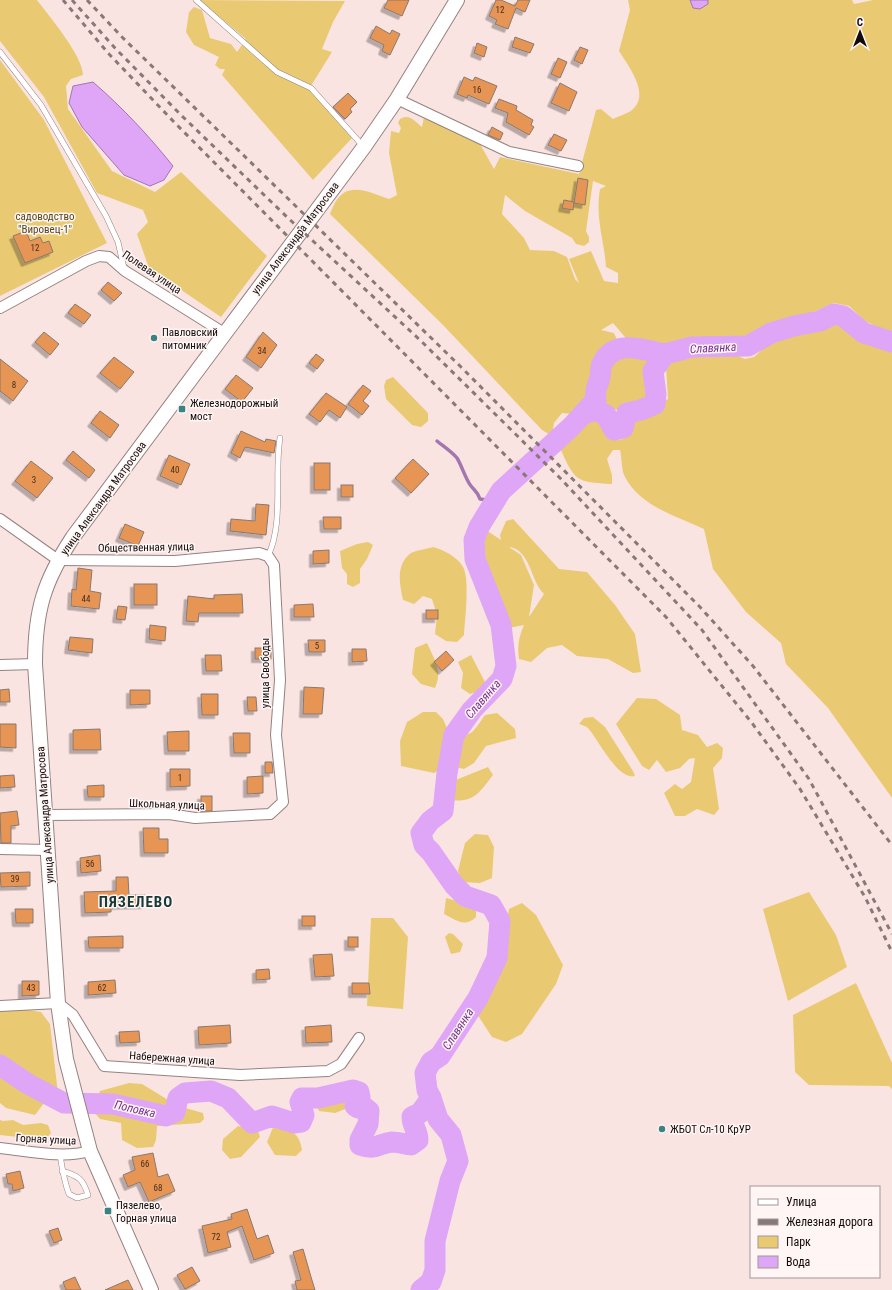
<svg xmlns="http://www.w3.org/2000/svg" width="892" height="1290" viewBox="0 0 892 1290" font-family="'Roboto Condensed',sans-serif">
<defs>
<filter id="shadow"><feDropShadow dx="-3.5" dy="3.5" stdDeviation="0" flood-color="#0004"/></filter>
</defs>
<rect width="100%" height="100%" fill="#fae4e2"/>
<!-- green -->
<g fill="#e9ca73" fill-rule="evenodd">
<path d="M0,0H37C49,16 83,56 83,75L71,79L66,86L68,109L112,171L155,192L181,172L267,256L221,317L149,268L137,234L148,222L143,210L97,193L44,97L0,41Z"/>
<polygon points="199,0 345,1 333,22 322,49 332,52 309,89 352,138 313,180 222,75 225,69 220,69 215,65 219,57 194,45 186,32 189,12 194,7 202,10 210,38 231,44 237,52 246,39"/>
<path d="M628,0H852L854,4L873,0H892V336L864,320L849,306L834,303L790,323L770,328L753,336L734,341L703,340L666,347L653,362L649,375L653,393C646,405 624,412 610,409C604,407 598,404 592,402L572,414L562,413L554,423L552,436L542,430L443,325L330,214C332,209 335,201 339,197C352,182 374,194 389,199L397,195L389,153L391,131L399,133L401,128L398,123L400,119C409,113 415,121 422,127L424,117L480,144L494,169L500,157L579,174L596,110L601,109L613,119C618,116 627,114 632,110C651,94 628,66 619,51L630,10ZM593,181L606,186L600,189C595,218 604,239 606,267L618,273V283L604,281L591,251L569,259L579,283L575,279L567,257L554,251L530,250L524,238L502,214L505,195L525,211L572,238L576,244L584,246L589,242V237L586,231ZM613,323L630,343L618,342L614,333L601,330Z"/>
<polygon points="0,60 44,120 107,243 0,296"/>
<path d="M838,322C846,328 855,337 864,340C873,343 888,343 892,352V798L828,708L786,664L781,643L746,612L713,569L704,529C676,516 640,506 625,477C621,470 622,458 620,450H613L607,459L612,475V484C575,482 575,481 560,448C568,439 591,404 604,420C610,427 611,434 619,440L628,437L632,428L626,420L668,399L666,367L673,358L694,352H728L745,359L754,357L769,343L794,332L818,331Z"/>
<polygon points="393,377 428,413 428,421 421,427 412,425 386,399 384,386 386,380"/>
<path d="M513,519L559,569L587,572L615,605L635,634L641,672L633,673L608,659L577,656L562,645L547,648L531,662L519,659C517,646 519,636 524,625L509,628L477,545L483,528L501,540L500,535L506,521ZM509,547C530,549 531,582 544,594L529,617L534,585L521,555Z"/>
<polygon points="368,542 373,545 367,559 360,569 360,583 353,587 347,584 347,574 342,568 340,551 357,544"/>
<path d="M433,547C443,550 457,556 463,567C470,579 465,620 464,635L457,642L446,641L435,634L437,615L432,599L423,596L414,604L403,600C400,584 395,565 411,553C417,550 427,549 433,547Z"/>
<path d="M427,643C434,659 443,671 435,688L421,684L412,674L415,648Z"/>
<polygon points="471,655 485,682 483,690 470,694 461,688 463,673 458,662"/>
<polygon points="637,698 656,699 680,715 682,730 698,735 707,747 717,743 723,748 722,758 713,768 719,809 714,815 697,809 685,816 675,816 664,793 675,784 682,789 691,782 695,758 689,759 680,768 666,772 657,760 649,770 642,766 616,724"/>
<path d="M423,712H436L443,719L450,735C472,738 473,732 485,715L497,713L515,729L516,738L486,746L474,763L464,769L448,765L434,773L401,766L400,741L407,722Z"/>
<path d="M593,717L605,727L633,771L635,776C618,781 598,739 588,728C586,726 582,725 579,724L584,718Z"/>
<path d="M488,767L493,775C479,793 474,803 450,800L448,783Z"/>
<polygon points="475,834 488,835 494,847 492,878 480,883 462,882 458,871 465,843"/>
<polygon points="809,892 836,935 847,967 788,1001 763,909"/>
<path d="M446,898L476,906V917C465,928 456,920 444,914Z"/>
<polygon points="522,903 536,915 563,965 556,984 522,1034 506,1042 492,1037 477,1014 500,962 509,909"/>
<polygon points="371,918 393,918 408,937 403,1009 367,1006"/>
<polygon points="449,933 453,934 463,944 460,952 451,954 445,937"/>
<polygon points="856,983 892,1063 892,1089 889,1086 809,1085 795,1072 793,1015"/>
<polygon points="8,1007 41,1012 50,1024 58,1094 52,1103 44,1103 35,1115 6,1108 0,1103 0,1009"/>
<polygon points="129,1083 142,1084 178,1106 203,1113 204,1119 200,1123 157,1126 156,1140 153,1147 137,1148 122,1140 121,1123 100,1119 93,1111 100,1091"/>
<polygon points="334,1089 350,1092 353,1098 353,1106 335,1113 319,1111 316,1104 318,1093"/>
<polygon points="0,1120 3,1121 13,1120 23,1125 41,1123 48,1125 51,1133 45,1140 0,1135"/>
<path d="M274,1125C290,1129 299,1132 302,1150L296,1156L275,1155L267,1142Z"/>
<polygon points="238,1126 258,1131 260,1137 241,1157 230,1159 222,1150 223,1139"/>
</g>
<!-- water -->
<g fill="#dfa5f6" stroke="#a277b0">
<polygon points="690,0 708,0 708,4 700,9 693,8"/>
<path d="M93,82C123,108 149,136 173,166L164,180L150,186L124,175L82,127L69,103L73,86Z"/>
</g>
<g fill="none" stroke-linecap="round" stroke-linejoin="round">
<!-- stream -->
<path stroke="#a277b0" stroke-width="3.5" d="M437,441C443,446 452,452 457,458C461,464 466,480 471,486C475,491 478,492 480,499L494,501"/>
<!-- river -->
<g stroke="#dfa5f6" stroke-width="21">
<path d="M583,414L596,400C594,387 598,388 600,377C601,372 600,368 602,364C614,338 643,350 665,354"/>
<path d="M0,1065L28,1084L64,1103L113,1104L166,1116L175,1112L178,1098L185,1093L211,1091L228,1098L252,1123L272,1116L294,1123L301,1122L304,1115L300,1102L302,1098H318L353,1090L359,1092L360,1097L355,1106L358,1108L364,1107L369,1111L368,1124L360,1140V1145C377,1151 379,1143 392,1142C398,1142 405,1144 411,1145L418,1140C418,1131 412,1126 412,1117L420,1113L431,1098"/>
<polyline points="421,1290 431,1282 435,1270 435,1241 450,1181 458,1161 451,1135 438,1119 431,1098 427,1090 425,1073 431,1062 440,1056 478,998 497,958 500,921 491,905 465,896 454,885 431,852 424,845 421,833 430,821 443,811 447,773 454,735 472,710 502,679 506,666 501,625 475,559 474,540 479,527 501,491 571,427 583,414 596,410 606,415 614,430 623,428 627,413 641,410 655,404 656,394 653,371 665,354 692,347 748,346 771,333 794,326 820,321 834,314 843,316 864,333 892,342"/>
</g>
</g>
<!-- building -->
<g fill="#e79555" stroke="#88796f" filter="url(#shadow)">
<polygon points="388,0 409,0 402,16 384,8"/>
<polygon points="496,0 501,0 515,6 518,0 530,0 525,12 516,8 508,29 495,24 497,20 489,16"/>
<polygon points="376,26 390,34 392,30 400,34 390,55 382,51 384,45 370,38"/>
<polygon points="515,37 534,44 530,53 512,47"/>
<polygon points="477,43 487,47 484,57 474,53"/>
<polygon points="580,47 588,50 582,64 574,60"/>
<polygon points="558,58 567,62 560,78 551,74"/>
<polygon points="464,77 473,81 475,77 497,86 489,104 468,95 467,98 457,94"/>
<polygon points="560,83 577,92 569,111 551,103"/>
<polygon points="348,93 357,102 350,109 352,112 345,119 333,107"/>
<polygon points="499,99 517,106 516,110 533,120 531,125 534,127 529,135 506,122 508,113 495,108"/>
<polygon points="492,127 503,133 500,140 488,135"/>
<polygon points="554,134 567,140 561,151 548,145"/>
<polygon points="578,178 588,180 585,205 574,203"/>
<polygon points="564,200 574,202 573,210 562,208"/>
<polygon points="26,231 30,241 40,237 43,243 49,241 53,252 25,263 13,236"/>
<polygon points="108,282 122,293 114,301 101,290"/>
<polygon points="75,304 91,315 84,324 68,313"/>
<polygon points="44,332 59,344 50,355 35,342"/>
<polygon points="263,332 277,345 261,368 246,357"/>
<polygon points="316,354 324,360 317,369 309,363"/>
<polygon points="114,357 134,372 120,389 100,373"/>
<polygon points="0,359 28,381 13,401 0,391"/>
<polygon points="236,375 253,388 242,402 225,389"/>
<polygon points="363,385 371,391 363,401 369,406 362,415 348,404"/>
<polygon points="326,393 347,407 340,418 329,410 320,422 309,414"/>
<polygon points="100,411 119,425 110,438 91,423"/>
<polygon points="241,431 265,442 266,439 276,441 274,453 245,447 240,458 231,453"/>
<polygon points="73,451 95,470 89,478 66,460"/>
<polygon points="169,455 190,464 181,485 160,476"/>
<polygon points="413,459 429,474 411,493 395,478"/>
<polygon points="31,461 53,478 37,498 15,481"/>
<rect x="314" y="463" width="16" height="27"/>
<rect x="341" y="485" width="12" height="12"/>
<polygon points="256,504 269,505 266,535 230,531 231,519 255,521"/>
<polygon points="323,517 341,517 341,529 324,529"/>
<polygon points="125,524 144,532 138,546 119,538"/>
<polygon points="329,550 329,563 313,564 313,551"/>
<polygon points="78,568 92,570 90,591 101,593 99,609 71,606 72,589 76,590"/>
<rect x="134" y="584" width="23" height="21"/>
<polygon points="242,594 243,613 199,613 198,622 186,621 188,596 214,599 214,595"/>
<polygon points="313,604 314,617 294,617 294,605"/>
<polygon points="118,606 127,607 125,620 116,619"/>
<rect x="426" y="610" width="12" height="9"/>
<polygon points="150,625 166,627 165,641 149,639"/>
<polygon points="70,637 93,639 92,653 68,650"/>
<polygon points="308,640 325,640 325,652 309,652"/>
<rect x="255" y="648" width="16" height="11"/>
<polygon points="352,649 366,649 367,661 352,662"/>
<polygon points="446,651 454,660 442,671 434,662"/>
<polygon points="205,655 221,655 222,671 206,671"/>
<polygon points="304,687 324,688 322,714 303,714"/>
<polygon points="9,689 10,702 0,702 0,690"/>
<polygon points="130,690 150,690 150,704 130,705"/>
<polygon points="201,694 218,694 218,715 202,715"/>
<polygon points="247,697 256,697 257,711 248,711"/>
<polygon points="0,724 16,724 16,748 0,747"/>
<polygon points="100,729 101,750 73,750 73,730"/>
<polygon points="189,731 189,751 168,751 167,732"/>
<polygon points="233,733 250,733 250,753 234,753"/>
<polygon points="265,762 272,762 273,773 265,773"/>
<polygon points="170,769 190,769 190,786 170,787"/>
<polygon points="14,775 15,787 0,788 0,776"/>
<polygon points="263,776 263,793 247,794 247,777"/>
<polygon points="104,785 104,797 88,797 87,786"/>
<rect x="201" y="796" width="11" height="15"/>
<polygon points="17,811 19,825 11,826 11,843 1,843 0,813"/>
<polygon points="143,828 159,828 159,839 168,839 168,853 144,853"/>
<polygon points="100,855 101,871 81,873 80,858"/>
<polygon points="30,872 30,886 1,887 0,873"/>
<polygon points="116,877 128,877 129,895 145,895 145,905 111,906 111,912 85,913 84,892 116,891"/>
<polygon points="15,909 33,909 33,923 16,923"/>
<rect x="302" y="916" width="13" height="10"/>
<polygon points="123,936 123,948 89,948 88,937"/>
<rect x="348" y="937" width="10" height="10"/>
<polygon points="332,954 334,976 315,977 313,955"/>
<polygon points="269,969 270,979 256,980 256,970"/>
<polygon points="115,980 116,993 88,995 88,982"/>
<polygon points="22,981 39,981 39,995 22,996"/>
<polygon points="352,983 369,983 370,994 352,994"/>
<polygon points="230,1025 231,1043 199,1045 198,1027"/>
<polygon points="331,1025 332,1042 306,1043 305,1027"/>
<polygon points="139,1031 140,1042 120,1043 119,1032"/>
<polygon points="153,1153 158,1177 168,1174 175,1191 149,1202 140,1182 128,1187 123,1175 135,1170 132,1157"/>
<polygon points="20,1171 24,1188 13,1191 12,1184 8,1184 6,1174"/>
<polygon points="247,1209 257,1239 268,1235 274,1253 254,1260 242,1226 227,1232 231,1247 208,1253 202,1226 232,1219 231,1214"/>
<polygon points="58,1228 62,1240 54,1243 49,1231"/>
<polygon points="303,1249 311,1277 315,1290 297,1290 295,1281 301,1280 293,1252"/>
<polygon points="192,1267 200,1281 185,1289 177,1275"/>
<polygon points="75,1277 81,1290 66,1290 63,1282"/>
<polygon points="128,1280 133,1290 105,1290"/>
</g>
<g fill="none" stroke-linecap="round" stroke-linejoin="round">
<!-- lane casing -->
<g stroke="#958280" stroke-width="6">
<g id="lane">
<polyline points="196,0 277,72 311,88 363,146"/>
<polyline points="0,52 41,105 106,216 118,242 124,268"/>
<path d="M268,556C284,524 274,474 280,438"/>
<path d="M60,1155C62,1168 64,1181 69,1194L77,1198L88,1195C83,1179 79,1176 62,1171"/>
</g>
</g>
<!-- street casing -->
<g stroke="#958280" stroke-width="12">
<g id="street">
<polyline points="397,99 509,152 578,166"/>
<polyline points="0,308 86,261 99,256 109,257 125,271 224,333"/>
<polyline points="0,519 58,560 175,561 259,553 268,556 274,565 280,680 276,735 283,802 270,814 195,818 169,814 46,815"/>
<polyline points="0,665 35,664"/>
<polyline points="0,849 48,850"/>
<polyline points="0,1006 58,1003 73,1015 104,1066 240,1075 328,1071 341,1064 359,1038"/>
<path d="M0,1148C29,1151 62,1159 90,1151"/>
</g>
</g>
<!-- secondary casing -->
<g stroke="#958280" stroke-width="16">
<path id="secondary" d="M151,1290L90,1151L66,1059L58,1003L35,664C35,610 44,581 73,537L364,147L397,99L457,0"/>
</g>
<!-- lane -->
<use href="#lane" stroke="#fff" stroke-width="5"/>
<!-- street -->
<use href="#street" stroke="#fff" stroke-width="10"/>
<!-- secondary -->
<use href="#secondary" stroke="#fff" stroke-width="14"/>
<!-- rail -->
<g stroke="#887978" stroke-width="3" stroke-dasharray="5 5" stroke-linecap="butt">
<polyline points="63,0 109,54 174,122 666,617 752,723 800,789 865,897 892,952"/>
<polyline points="72,0 115,48 181,115 287,217 420,340 561,479 702,630 809,779 892,934"/>
<polyline points="87,0 122,37 461,367 700,607 753,666 892,845"/>
</g>
</g>
<!-- markers -->
<g fill="#3b8380" stroke="#fef5f4" stroke-width="1.5">
<circle cx="154" cy="338" r="4"/>
<rect x="178" y="405" width="8" height="8" rx="2"/>
<circle cx="662" cy="1129" r="4"/>
<rect x="104" y="1207" width="8" height="8" rx="2"/>
</g>
<g text-anchor="middle" stroke-width="3" stroke-linejoin="round" paint-order="stroke">
<!-- number labels -->
<g font-size="9" fill="#472e1e">
<text x="500" y="13">12</text>
<text x="477" y="93">16</text>
<text x="35" y="251">12</text>
<text x="262" y="354">34</text>
<text x="14" y="388">8</text>
<text x="175" y="473">40</text>
<text x="34" y="483">3</text>
<text x="86" y="602">44</text>
<text x="317" y="649">5</text>
<text x="180" y="781">1</text>
<text x="90" y="867">56</text>
<text x="15" y="882">39</text>
<text x="31" y="991">43</text>
<text x="102" y="991">62</text>
<text x="145" y="1167">66</text>
<text x="158" y="1191">68</text>
<text x="216" y="1240">72</text>
</g>
<!-- park labels -->
<g font-size="11" fill="#56481d" stroke="#fef5f4">
<text x="45" y="220">садоводство<tspan x="45" dy="13">"Вировец-1"</tspan></text>
</g>
<!-- street labels -->
<g font-size="11" fill="#120b0b" stroke="#fef5f4">
<text transform="translate(295 238) rotate(-53)" y="4">улица Александра Матросова</text>
<text transform="translate(152 272) rotate(34)" y="4">Полевая улица</text>
<text transform="translate(103 498) rotate(-54)" y="4">улица Александра Матросова</text>
<text transform="translate(146 547) rotate(-1)" y="4">Общественная улица</text>
<text transform="translate(265 673) rotate(-90)" y="4">улица Свободы</text>
<text transform="translate(167 804) rotate(2)" y="4">Школьная улица</text>
<text transform="translate(45 815) rotate(-94)" y="4">улица Александра Матросова</text>
<text transform="translate(172 1058) rotate(4)" y="4">Набережная улица</text>
<text transform="translate(46 1139) rotate(3)" y="4">Горная улица</text>
</g>
<!-- poi labels -->
<g font-size="11" fill="#120b0b" stroke="#fef5f4" text-anchor="start">
<text x="162" y="336">Павловский<tspan x="162" dy="13">питомник</tspan></text>
<text x="190" y="407">Железнодорожный<tspan x="190" dy="13">мост</tspan></text>
<text x="670" y="1133">ЖБОТ Сл-10 КрУР</text>
<text x="116" y="1209">Пязелево,<tspan x="116" dy="13">Горная улица</tspan></text>
</g>
<!-- water labels -->
<g font-size="12" font-style="italic" fill="#76318f" stroke="#fef5f4">
<text transform="translate(713 348) rotate(-3)" y="4">Славянка</text>
<text transform="translate(483 699) rotate(-49)" y="4">Славянка</text>
<text transform="translate(458 1029) rotate(-57)" y="4">Славянка</text>
<text transform="translate(135 1109) rotate(13)" y="4">Поповка</text>
</g>
<!-- district labels -->
<g font-size="15" font-weight="bold" letter-spacing="1" fill="#173a38" stroke="#fef5f4">
<text x="136" y="907">ПЯЗЕЛЕВО</text>
</g>
</g>
<!-- legend -->
<rect x="750" y="1186" width="130" height="92" fill="#fef5f4" stroke="#a09797"/>
<rect x="758" y="1199" width="20" height="6" fill="#ffffff" stroke="#a09797"/>
<text x="786" y="1206" font-size="12" fill="#120b0b">Улица</text>
<rect x="758" y="1219" width="20" height="6" fill="#887978" stroke="#a09797"/>
<text x="786" y="1226" font-size="12" fill="#120b0b">Железная дорога</text>
<rect x="758" y="1236" width="20" height="12" fill="#e9ca73" stroke="#a09797"/>
<text x="786" y="1246" font-size="12" fill="#120b0b">Парк</text>
<rect x="758" y="1256" width="20" height="12" fill="#dfa5f6" stroke="#a09797"/>
<text x="786" y="1266" font-size="12" fill="#120b0b">Вода</text>
<!-- north arrow -->
<g transform="translate(860 32)" stroke="#fef5f4" stroke-width="3" paint-order="stroke">
<path d="M0-3L7 15L0 10L-7 15Z" fill="#120b0b"/>
<text y="-6" font-size="11" font-weight="bold" text-anchor="middle" fill="#120b0b">С</text>
</g>
</svg>
